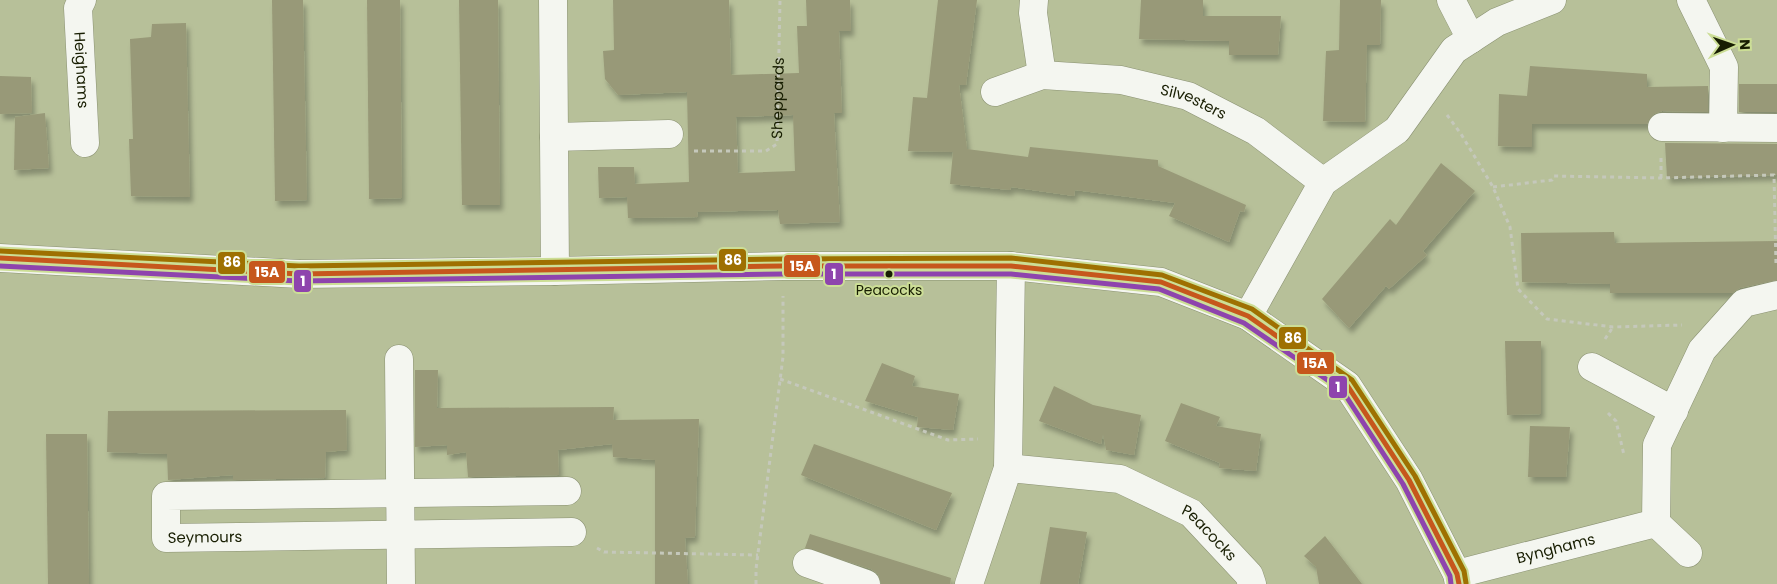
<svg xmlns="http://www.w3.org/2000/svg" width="1777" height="584" viewBox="0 0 1777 584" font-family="Poppins,sans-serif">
<defs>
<filter id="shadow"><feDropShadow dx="3" dy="5.5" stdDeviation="2.5" flood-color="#0004"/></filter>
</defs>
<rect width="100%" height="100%" fill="#b7c099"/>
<!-- building -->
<g fill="#989978" fill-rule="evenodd" filter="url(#shadow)">
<polygon points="272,0 303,0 307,200 275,201"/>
<polygon points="367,0 400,0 402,198 369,199"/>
<polygon points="459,0 498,0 500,205 462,205"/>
<path d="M613,0H729L731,75L799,73L797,26H807L806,0H850L851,31H839L842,113H834L840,222L780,224L778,210L697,212L698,217L628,218L627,197L599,198L598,167H634L635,184L689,182L687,92L618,95L605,79L603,51L614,50ZM793,115L795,171L738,173L736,117Z"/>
<polygon points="938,0 977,0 966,85 959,85 967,149 1028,157 1030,147 1158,160 1158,166 1246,205 1244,212 1240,211 1229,242 1169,216 1175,203 1075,190 1074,196 1011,187 1010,190 950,184 953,152 908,151 913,97 927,98"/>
<polygon points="1141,0 1203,0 1203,16 1281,16 1278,55 1229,55 1229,41 1139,39"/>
<polygon points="1340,0 1381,0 1380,45 1367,45 1365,122 1323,121 1326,51 1339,50"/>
<polygon points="186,23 190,197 131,196 129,139 133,139 130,39 151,37 152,24"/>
<polygon points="1530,66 1647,74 1647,87 1708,86 1708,112 1662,111 1654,114 1647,124 1532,124 1532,147 1498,146 1499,94 1527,96"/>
<polygon points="0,76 31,77 32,113 0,114"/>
<rect x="1739" y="84" width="38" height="28"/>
<polygon points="45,113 49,168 14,170 15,117"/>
<polygon points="1665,143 1777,144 1777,175 1667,178"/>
<polygon points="1441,163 1475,191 1423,251 1427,255 1389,289 1386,286 1349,328 1322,299 1390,219 1396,225"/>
<polygon points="1614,232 1615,243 1777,241 1777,280 1740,288 1732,293 1610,293 1610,284 1522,282 1521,233"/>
<polygon points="1505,341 1541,341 1541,414 1507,415"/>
<polygon points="882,363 915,376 912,386 959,394 953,430 917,427 918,417 865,401"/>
<polygon points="415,370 438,370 437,408 614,407 613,420 699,419 695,537 685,538 688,584 655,584 655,460 613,457 612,444 558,450 559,475 468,477 466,452 447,455 447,445 415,447"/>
<polygon points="1054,386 1093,405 1141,415 1134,455 1106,450 1103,434 1101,444 1039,421"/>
<polygon points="1181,403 1220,417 1216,426 1261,434 1256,471 1219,468 1220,463 1165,441"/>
<polygon points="346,410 347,450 326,452 325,478 233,480 233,475 168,480 167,454 107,452 108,411"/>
<polygon points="1530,426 1570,427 1566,477 1528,477"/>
<polygon points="46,434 87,434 89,584 48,584"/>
<polygon points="814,444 952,493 936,530 801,475"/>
<polygon points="1050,527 1087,532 1078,584 1040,584"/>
<polygon points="810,534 951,578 950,584 881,584 878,574 871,569 805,548"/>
<polygon points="1325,536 1362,584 1319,584 1316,567 1304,556"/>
</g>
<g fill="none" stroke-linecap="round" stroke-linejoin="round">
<!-- minor casing -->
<g stroke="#8a9172" stroke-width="29">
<g id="minor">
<path id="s2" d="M82,0L78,8L85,143"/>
<polyline points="553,0 555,271"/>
<polyline points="1034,0 1033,13 1042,75"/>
<polyline points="1451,0 1471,39"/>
<polyline points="1691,0 1724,67 1723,128"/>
<path id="s3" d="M995,92L1042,75L1121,80L1188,96L1256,131L1323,182"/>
<polyline points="1662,127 1777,128"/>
<polyline points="554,137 669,134"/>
<polyline points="0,258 299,274 555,271 783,266 1011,266 1161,282 1248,316 1347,385 1409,480 1457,574 1459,584"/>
<polyline points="1248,316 1323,182 1397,130 1454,50 1497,22 1552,0"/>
<polyline points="399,359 401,584"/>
<polyline points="1592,367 1674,411"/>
<path id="s4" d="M1008,468L1120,479L1191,513L1249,575L1252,584"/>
<path id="s5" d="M567,491L166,496V538L572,532"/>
<polyline points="1656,523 1688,553"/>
<polyline points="807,563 866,584"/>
<path id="s6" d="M1457,574L1656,523L1657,445L1702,350L1744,303L1777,295"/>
<polyline points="969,584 1008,468 1011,266"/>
</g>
</g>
<!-- path -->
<g stroke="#c5c8bb" stroke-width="3" stroke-dasharray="4 4" stroke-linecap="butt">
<polyline points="1447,115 1461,134 1493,187 1510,227 1518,289 1547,319 1613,327 1682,325"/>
<path id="s1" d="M694,151H766L777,144L780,0"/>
<polyline points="1661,178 1661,158"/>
<polyline points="1493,187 1552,180 1554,176 1661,178 1774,175 1776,265"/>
<polyline points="1605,339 1613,327"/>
<polyline points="780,379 948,440 978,439"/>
<polyline points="1608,413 1616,421 1624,455"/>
<polyline points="597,548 604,552 758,555"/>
<polyline points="756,584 756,569 783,357 783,296"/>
</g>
<!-- minor -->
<use href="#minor" stroke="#f4f6f0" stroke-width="28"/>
<!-- bus-1 casing -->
<g stroke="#ccde96" stroke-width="9">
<polyline id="bus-1" points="0,258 299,274 783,266 1011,266 1161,282 1248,316 1347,385 1409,480 1457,574 1459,584"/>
</g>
<!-- bus-2 casing -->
<g stroke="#ccde96" stroke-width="9">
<polyline id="bus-2" points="0,266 299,281 783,274 1011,274 1159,289 1244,323 1342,390 1403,484 1450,576 1451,584"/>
</g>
<!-- bus-3 casing -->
<g stroke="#ccde96" stroke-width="9">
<polyline id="bus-3" points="0,251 299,266 783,259 1011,258 1162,275 1252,309 1352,380 1415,476 1464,571 1466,583"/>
</g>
<!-- bus-1 -->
<use href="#bus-1" stroke="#c6571c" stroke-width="5"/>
<!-- bus-2 -->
<use href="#bus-2" stroke="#8e44ad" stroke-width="5"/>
<!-- bus-3 -->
<use href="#bus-3" stroke="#9e7001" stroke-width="5"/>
</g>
<!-- markers -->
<circle fill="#181e02" stroke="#ccde96" stroke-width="2" cx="889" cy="274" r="4.5"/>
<g text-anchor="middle" stroke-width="4" stroke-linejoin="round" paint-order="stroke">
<!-- bus labels -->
<g font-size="14" fill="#181e02" stroke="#ccde96">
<text x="889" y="295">Peacocks</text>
</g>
<!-- street labels -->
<g font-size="15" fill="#181e02" stroke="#ccde96">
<text dy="5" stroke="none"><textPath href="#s2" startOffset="71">Heighams</textPath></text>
<text dy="5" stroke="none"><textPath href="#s1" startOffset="131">Sheppards</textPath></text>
<text dy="5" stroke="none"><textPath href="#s3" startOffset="205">Silvesters</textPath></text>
<text dy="5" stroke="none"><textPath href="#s5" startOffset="482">Seymours</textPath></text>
<text dy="5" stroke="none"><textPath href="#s4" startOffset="218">Peacocks</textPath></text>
<text dy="5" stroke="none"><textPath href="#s6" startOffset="102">Bynghams</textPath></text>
</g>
</g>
<g stroke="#ccde96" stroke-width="2">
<rect x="718" y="248" width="29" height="24" rx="5" fill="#9e7001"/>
<rect x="217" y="251" width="29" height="24" rx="5" fill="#9e7001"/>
<rect x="783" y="254" width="38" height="24" rx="5" fill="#c6571c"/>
<rect x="248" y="260" width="38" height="24" rx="5" fill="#c6571c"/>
<rect x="824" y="262" width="20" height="24" rx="5" fill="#8e44ad"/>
<rect x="293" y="269" width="19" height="24" rx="5" fill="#8e44ad"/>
<rect x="1278" y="326" width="29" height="24" rx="5" fill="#9e7001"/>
<rect x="1296" y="351" width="39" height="24" rx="5" fill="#c6571c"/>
<rect x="1328" y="375" width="20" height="24" rx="5" fill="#8e44ad"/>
</g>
<g font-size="14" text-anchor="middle" font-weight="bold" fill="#fff">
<text x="733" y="265">86</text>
<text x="232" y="267">86</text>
<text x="802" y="271">15A</text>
<text x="267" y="277">15A</text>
<text x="834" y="279">1</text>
<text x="303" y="286">1</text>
<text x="1293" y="343">86</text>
<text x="1315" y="368">15A</text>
<text x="1338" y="392">1</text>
</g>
<!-- north arrow -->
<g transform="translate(1732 45) rotate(88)" stroke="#ccde96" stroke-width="4" paint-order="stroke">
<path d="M0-4L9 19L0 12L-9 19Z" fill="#181e02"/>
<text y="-8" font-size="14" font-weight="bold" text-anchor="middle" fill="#181e02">N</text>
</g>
</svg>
